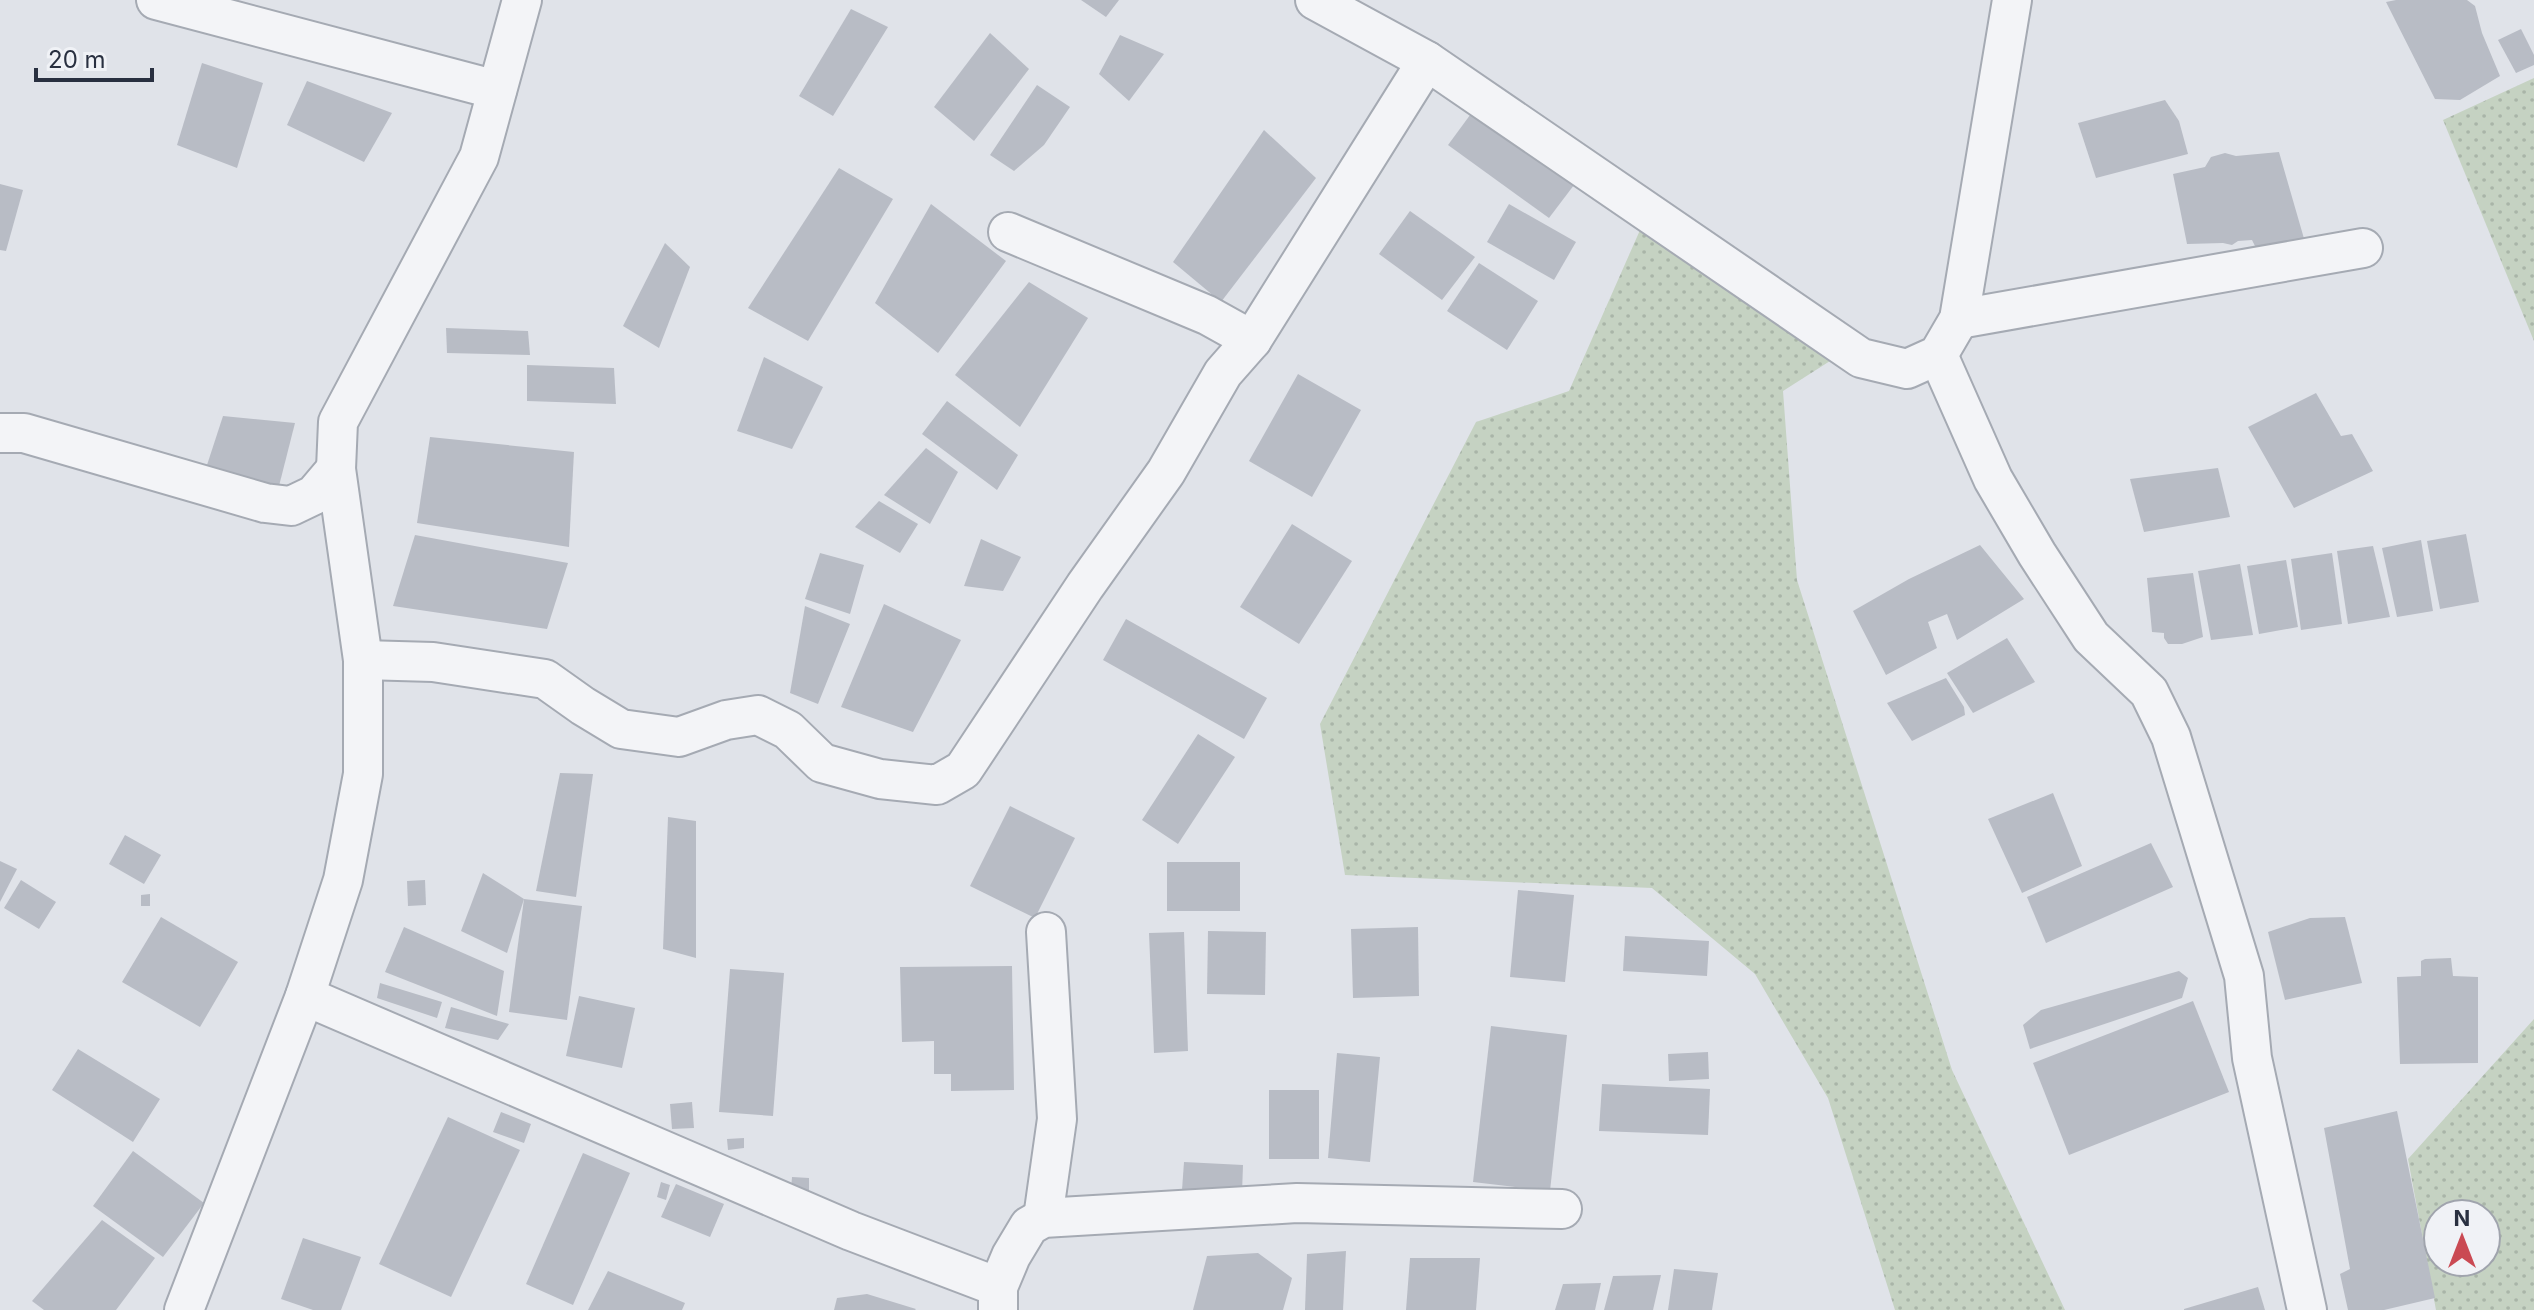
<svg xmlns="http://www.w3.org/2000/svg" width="2534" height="1310" viewBox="0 0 2534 1310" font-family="Inter,sans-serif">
<defs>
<pattern id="grass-dots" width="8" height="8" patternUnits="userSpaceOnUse" patternTransform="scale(2)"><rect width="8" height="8" fill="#c5d2c2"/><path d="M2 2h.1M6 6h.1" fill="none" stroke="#a9b5a8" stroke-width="1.8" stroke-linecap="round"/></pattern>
</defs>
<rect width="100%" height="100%" fill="#e0e3e9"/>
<!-- grass -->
<g fill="url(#grass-dots)" fill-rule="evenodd">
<polygon points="2534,78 2534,341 2443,120"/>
<polygon points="1648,212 1852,347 1783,391 1797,580 1952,1070 2065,1310 1895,1310 1828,1098 1755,974 1652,888 1345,875 1320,724 1476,422 1569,391"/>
<path d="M2534,1019V1310H2436L2408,1159ZM2438,1214H2486V1262H2438Z"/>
</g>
<!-- building -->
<g fill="#b8bcc5">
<polygon points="1081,0 1119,0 1106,17"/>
<polygon points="2396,0 2467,0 2475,6 2482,33 2500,76 2460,100 2435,99 2386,2"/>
<polygon points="851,9 888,27 833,116 799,96"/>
<polygon points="2521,29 2534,55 2534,65 2516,73 2498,40"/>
<polygon points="990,33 1029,69 974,141 934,107"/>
<polygon points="1120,35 1164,54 1129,101 1099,74"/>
<polygon points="202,63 263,83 237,168 177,145"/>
<polygon points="307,81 392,113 364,162 287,125"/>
<polygon points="1037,85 1070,107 1044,145 1014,171 990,155"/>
<polygon points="2165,100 2179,121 2188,154 2096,178 2078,123"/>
<polygon points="1473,111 1574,185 1549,218 1448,145"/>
<polygon points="1264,130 1316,178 1221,302 1173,262"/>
<polygon points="2279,152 2305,242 2258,252 2252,240 2238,241 2232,245 2223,243 2187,244 2173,174 2205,167 2211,157 2225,153 2236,156"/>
<polygon points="839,168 893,199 808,341 748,308"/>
<polygon points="0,184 23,190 6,251 0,250"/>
<polygon points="931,204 1006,261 938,353 875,303"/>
<polygon points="1509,204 1576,242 1554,280 1487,242"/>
<polygon points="1410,211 1475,257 1442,300 1379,254"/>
<polygon points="665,243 690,267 659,348 623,326"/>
<polygon points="1479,263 1538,301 1507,350 1447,311"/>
<polygon points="1029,282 1088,318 1020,427 955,375"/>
<polygon points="446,328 528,331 530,355 447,353"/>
<polygon points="764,357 823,387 792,449 737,431"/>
<polygon points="527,365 614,368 616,404 527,401"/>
<polygon points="1298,374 1361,410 1312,497 1249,461"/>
<polygon points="2316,393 2341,436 2352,434 2373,471 2294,508 2248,427"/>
<polygon points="947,401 1018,455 997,490 922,434"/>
<polygon points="223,416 295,423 279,486 207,465"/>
<polygon points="430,437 574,452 569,547 417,523"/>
<polygon points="926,448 958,472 930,524 884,495"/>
<polygon points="2218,468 2230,517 2144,532 2130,479"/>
<polygon points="879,501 918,524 900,553 855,527"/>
<polygon points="1292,524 1352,561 1299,644 1240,607"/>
<polygon points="2466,534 2479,602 2440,609 2427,541"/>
<polygon points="415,535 568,563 547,629 393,606"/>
<polygon points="981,539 1021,557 1003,591 964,586"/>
<polygon points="2421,540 2433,611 2397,617 2382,548"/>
<polygon points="1980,545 2024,599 1957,640 1947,614 1928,622 1937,648 1886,675 1853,611 1909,579"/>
<polygon points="2373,546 2390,617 2348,624 2337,551"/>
<polygon points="820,553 864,565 850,614 805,599"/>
<polygon points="2332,553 2342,624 2301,630 2291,559"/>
<polygon points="2286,560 2298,627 2259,634 2247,566"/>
<polygon points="2240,564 2253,635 2211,640 2198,571"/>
<polygon points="2193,573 2203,637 2182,644 2168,644 2164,638 2164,633 2152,632 2147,578"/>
<polygon points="884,604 961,640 913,732 841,707"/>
<polygon points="805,606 850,624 818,704 790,693"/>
<polygon points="1126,619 1267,698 1244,739 1103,660"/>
<polygon points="2007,638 2035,682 1973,713 1947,673"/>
<polygon points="1946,678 1964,707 1965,715 1912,741 1887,703"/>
<polygon points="1198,734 1235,757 1178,844 1142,820"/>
<polygon points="560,773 593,774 576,897 536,891"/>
<polygon points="2053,793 2082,866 2022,893 1988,819"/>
<polygon points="1010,806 1075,838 1035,918 970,886"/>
<polygon points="668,817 696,821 696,958 663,949"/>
<polygon points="125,835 161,855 144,884 109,864"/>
<polygon points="2151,843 2173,887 2046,943 2027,897"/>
<polygon points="0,861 17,869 0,902"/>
<rect x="1167" y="862" width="73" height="49"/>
<polygon points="483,873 524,899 507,953 461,931"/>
<polygon points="21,880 56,902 39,929 4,908"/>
<polygon points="425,880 426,905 408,906 407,881"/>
<polygon points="1518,890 1574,895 1565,982 1510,977"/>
<polygon points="150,894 150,906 141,906 141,895"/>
<polygon points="524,899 582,906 567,1020 509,1012"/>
<polygon points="161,917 238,962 200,1027 122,982"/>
<polygon points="2345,917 2362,983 2285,1000 2268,932 2310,918"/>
<polygon points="404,927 504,971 497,1016 385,972"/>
<polygon points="1418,927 1419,996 1353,998 1351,929"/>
<polygon points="1208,931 1266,932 1265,995 1207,994"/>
<polygon points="1184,932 1188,1051 1154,1053 1149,933"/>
<polygon points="1625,936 1709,941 1707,976 1623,971"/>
<polygon points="2451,958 2453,976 2478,977 2478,1063 2400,1064 2397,977 2421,976 2421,961 2425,959"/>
<polygon points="1012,966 1014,1090 951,1091 951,1074 934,1074 934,1041 902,1042 900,967"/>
<polygon points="730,969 784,973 773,1116 719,1112"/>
<polygon points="2179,971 2188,978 2182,998 2030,1049 2023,1025 2041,1010"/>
<polygon points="380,983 442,1002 437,1018 377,998"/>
<polygon points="579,996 635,1008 622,1068 566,1056"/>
<polygon points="2193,1001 2229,1092 2069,1155 2033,1063"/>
<polygon points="451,1007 509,1024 498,1040 445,1028"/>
<polygon points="1491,1026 1567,1035 1550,1191 1473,1182"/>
<polygon points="78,1049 160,1099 133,1142 52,1090"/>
<polygon points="1708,1052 1709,1079 1669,1081 1668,1054"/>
<polygon points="1337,1053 1380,1057 1370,1162 1328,1158"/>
<polygon points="1602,1084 1710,1089 1708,1135 1599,1131"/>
<rect x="1269" y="1090" width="50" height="69"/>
<polygon points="692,1102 694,1128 672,1129 670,1104"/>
<polygon points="2397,1111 2435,1298 2384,1310 2348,1310 2340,1274 2350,1269 2324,1128"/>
<polygon points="501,1112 531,1124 524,1143 493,1132"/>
<polygon points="448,1117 520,1150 451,1297 379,1264"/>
<polygon points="744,1138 744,1148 728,1150 727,1139"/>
<polygon points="133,1151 204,1203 163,1257 93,1206"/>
<polygon points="583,1153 630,1173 573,1305 526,1284"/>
<polygon points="1184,1162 1243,1165 1242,1193 1182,1190"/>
<polygon points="792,1177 809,1178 809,1191 791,1190"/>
<polygon points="661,1182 670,1185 666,1200 657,1197"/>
<polygon points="676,1184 724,1204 710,1237 661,1217"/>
<polygon points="102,1220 155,1258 116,1310 44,1310 32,1301"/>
<polygon points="303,1238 361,1257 341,1310 313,1310 281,1299"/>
<polygon points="1346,1251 1343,1310 1305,1310 1307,1254"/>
<polygon points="1258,1253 1292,1278 1283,1310 1193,1310 1207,1256"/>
<polygon points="1410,1258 1480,1258 1476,1310 1406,1310"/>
<polygon points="1674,1269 1718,1273 1712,1310 1668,1310"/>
<polygon points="608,1271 685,1303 682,1310 588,1310"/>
<polygon points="1661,1275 1653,1310 1604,1310 1613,1276"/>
<polygon points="1601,1283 1595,1310 1555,1310 1563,1284"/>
<polygon points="2258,1287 2265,1310 2184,1310 2184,1309"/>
<polygon points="867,1294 916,1309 915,1310 834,1310 837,1298"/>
</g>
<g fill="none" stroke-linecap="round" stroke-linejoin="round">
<!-- minor casing -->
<g stroke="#a5aab3" stroke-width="42">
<g id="minor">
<polyline points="156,0 497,90"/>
<polyline points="1315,0 1427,61 1861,358 1907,369 1938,355 1959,319 2012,0"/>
<polyline points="1008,232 1207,315 1252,340"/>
<polyline points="1959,319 2363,248"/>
<polyline points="1938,355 1993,479 2037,554 2091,637 2149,692 2171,737 2244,976 2252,1058 2307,1310"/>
<polyline points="0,433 24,433 265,503 291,506 314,495 336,469"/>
<polyline points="363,660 433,662 545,679 583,706 621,729 679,737 726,720 758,715 788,730 822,763 880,779 937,785 963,770 1085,586 1166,472 1223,373 1252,340 1427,61"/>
<polyline points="305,996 851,1231 998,1287"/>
<polyline points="1043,1218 1057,1119 1046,932"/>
<polyline points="184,1310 305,996 343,880 363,774 363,660 336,469 338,422 479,157 522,0"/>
<polyline points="998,1310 998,1287 1011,1256 1029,1226 1043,1218 1297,1203 1562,1209"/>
</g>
</g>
<!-- minor -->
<use href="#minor" stroke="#f3f4f7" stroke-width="38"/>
</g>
<!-- north arrow -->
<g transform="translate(2462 1238)"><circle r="38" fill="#f0f2f6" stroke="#a0a4ad" stroke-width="2"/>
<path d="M0-6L14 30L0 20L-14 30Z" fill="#ca4a53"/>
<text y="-12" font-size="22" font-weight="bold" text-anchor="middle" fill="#293040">N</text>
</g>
<!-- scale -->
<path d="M36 68v12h116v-12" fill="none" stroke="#293040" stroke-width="4"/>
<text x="48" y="68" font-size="24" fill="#293040" stroke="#f0f2f6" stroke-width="6" paint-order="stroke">20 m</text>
</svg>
